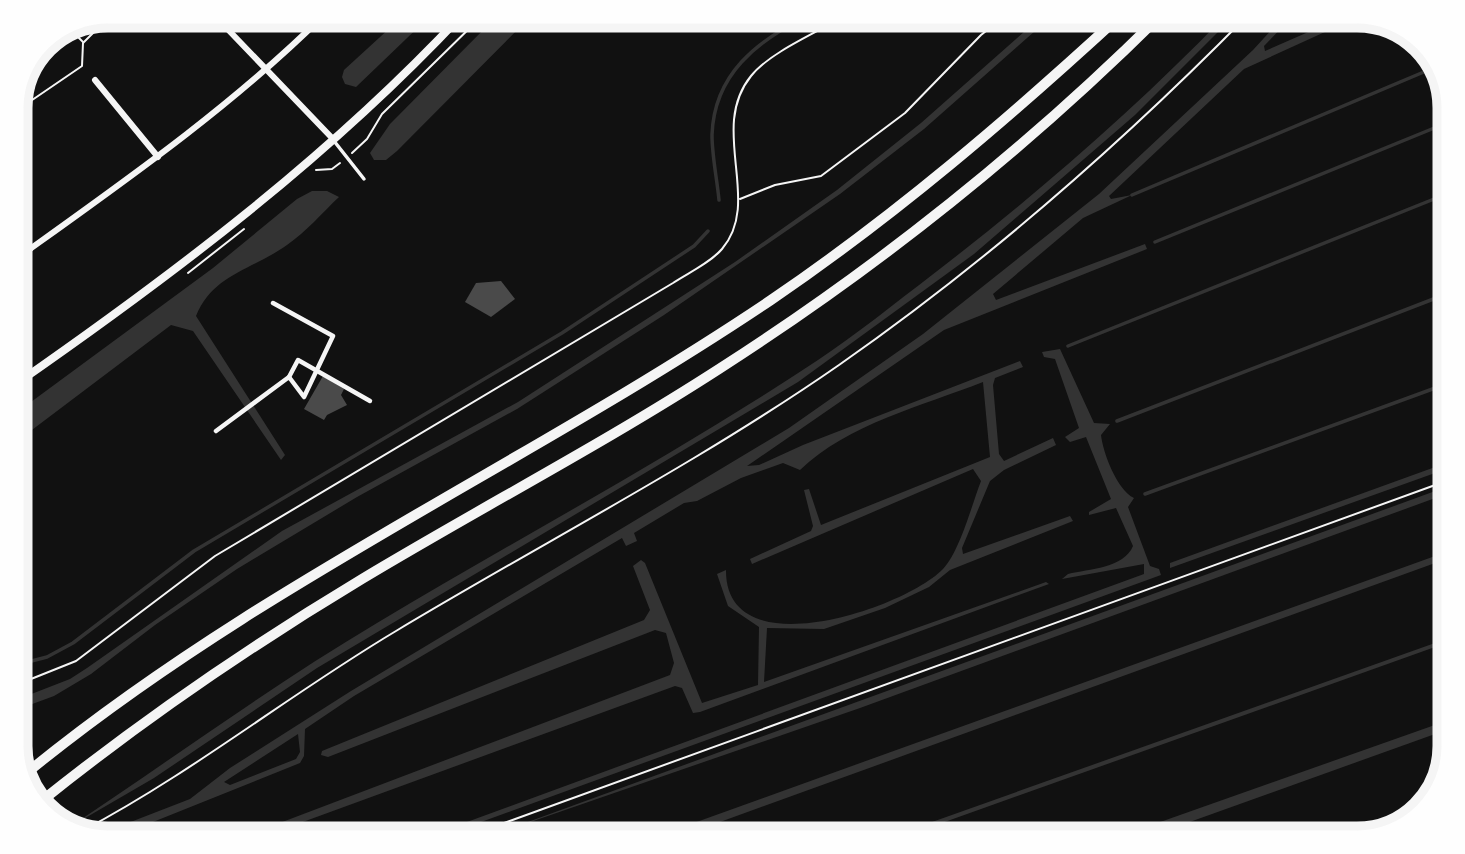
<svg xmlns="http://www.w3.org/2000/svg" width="1465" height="854" viewBox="0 0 1465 854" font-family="'IBM Plex Sans',sans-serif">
<rect width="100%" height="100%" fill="#111"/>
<!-- water -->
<g fill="#333" fill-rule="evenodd">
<polygon points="403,16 430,16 356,87 345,84 342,77 344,70"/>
<polygon points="497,16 531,16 397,151 386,160 374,160 370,153 390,124"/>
<polygon points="1042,16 1052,16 924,129 840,194 664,315 517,409 357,497 237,569 155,625 91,674 54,696 16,710 16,700 70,679 87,668 282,531 518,402 735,262 837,190 921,123"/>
<path d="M1225,16H1234L1135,115L974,254L798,382L317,668L154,778L68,828C171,760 271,686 377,623C524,535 675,455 818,360C857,334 894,304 932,275C1036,195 1134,110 1225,16Z"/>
<path d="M1284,16H1293L1264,46L1265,51L1345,16H1360L1244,69L1109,196L1111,199L1132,195L1083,218L993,294L996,300L1145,244L1147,249L944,330L747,466L759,465L803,445L1020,361L1023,367L995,378L993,385L999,454L1004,461L1053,438L1056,445L1004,470L990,481L962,548L963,554L1070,516L1073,521L950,570L929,587L885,608L824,629L767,628L764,682L1046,582L1049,584L700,712L693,713L682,688L675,686L259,838H240L670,675L674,663L666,633L655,630L328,757L321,755L322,751L644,620L650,610L633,566L641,560L645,563L702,703L758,685L759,627L728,606L717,574L726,570C725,669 904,609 943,569C960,551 972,504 981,481L973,469L752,564L750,559L811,531L813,526L804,490L809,489L821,525L990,457L983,382C922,406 848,424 800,470L783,463L741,478L697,501L684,503L634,533L637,541L626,546L622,538L354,696L305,729L304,756L300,763L113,838L97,835L190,799L230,768L351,691L789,428L923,334L1099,194L1253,50ZM298,734L300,752L296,759L230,785L224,782Z"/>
<path d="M312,191H327L339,197C322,213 306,232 287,245C252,270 213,274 196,316L285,455L281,460L193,331L171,325L16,442V413L213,268L297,199Z"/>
<path d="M1060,349L1094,423L1110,424L1101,435C1103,453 1117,490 1134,498L1128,507L1150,566L1159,569L1161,575L437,838H423L1144,574V564L1062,579L1068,574C1089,569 1124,568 1133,546L1116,508L1089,515V512L1111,499L1086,437L1070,442L1065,437L1079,428L1055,359L1044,357L1042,352Z"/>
<polygon points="1449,462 1449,468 1170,568 1170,563"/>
<polygon points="1449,486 1449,493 860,708 484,838"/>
<polygon points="1449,551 1449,558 676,838 652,838"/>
<polygon points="1449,638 1449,642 900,838 887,838"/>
<polygon points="1449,720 1449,729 1145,838 1115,838"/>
</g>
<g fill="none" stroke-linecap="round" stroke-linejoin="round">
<!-- stream -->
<g stroke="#333" stroke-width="3.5">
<polyline points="1132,195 1438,66"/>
<path d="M719,200C717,179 712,156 712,135C714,74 757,41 807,16"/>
<polyline points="1155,242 1449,122"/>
<polyline points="1068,346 1449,193"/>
<polyline points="1117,421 1449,293"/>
<polyline points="1145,494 1449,383"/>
<polyline points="16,665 47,657 73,643 194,551 562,333 694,246 708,231"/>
</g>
</g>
<!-- building -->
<g fill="#4a4a4a">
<polygon points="501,281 515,299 491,317 465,302 476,283"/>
<polygon points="323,376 344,389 341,395 347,405 327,415 324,420 304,409"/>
</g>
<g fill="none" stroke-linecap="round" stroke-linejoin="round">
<!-- path -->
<g stroke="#f5f5f5" stroke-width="2">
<polyline points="72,31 83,42"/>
<polyline points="16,111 82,66 83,43 94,32"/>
<polyline points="352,153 367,139 382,114 482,16"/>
<polyline points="316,170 332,169 340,163"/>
<polyline points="740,199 775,185 821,176 905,113 981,35 1005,16"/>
<polyline points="188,273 244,229"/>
<path d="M16,685L76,661L215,556L673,283C688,273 710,263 722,249C763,201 708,129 751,76C770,52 818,32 845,16"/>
<path d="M82,831C192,773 290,694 396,631C544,542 698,463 839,365C988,261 1120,145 1247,16"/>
<polyline points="463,838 1449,480"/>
</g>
<!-- service -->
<polyline stroke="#f5f5f5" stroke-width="3.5" points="334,141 364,179"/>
<!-- pedestrian -->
<g stroke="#f5f5f5" stroke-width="4.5">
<polyline points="289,377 298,360 370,401"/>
<polyline points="216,431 289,377 304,397 333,336 273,303"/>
</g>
<!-- minor -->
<g stroke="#f5f5f5" stroke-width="6">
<polyline points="215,16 333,139"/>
<polyline points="101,29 115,16"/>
<polyline points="95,80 158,157"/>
<polyline points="16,230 30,249"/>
<path d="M16,259C122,183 230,108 323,16"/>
</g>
<!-- tertiary -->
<path stroke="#f5f5f5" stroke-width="8" d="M16,384C174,274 329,157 461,16"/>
<!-- trunk -->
<g stroke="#f5f5f5" stroke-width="10">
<path d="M23,776C252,587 526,465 771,300C896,215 1009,118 1120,16"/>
<path d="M39,803C141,721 249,647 362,579C480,508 603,444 719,369C878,267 1026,149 1160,16"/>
</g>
</g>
<!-- crop -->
<path d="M0 0H1465V854H0ZM108 28H1357A80 80 0 0 1 1437 108V746A80 80 0 0 1 1357 826H108A80 80 0 0 1 28 746V108A80 80 0 0 1 108 28Z" fill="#fefefe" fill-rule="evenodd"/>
<path fill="none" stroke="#f5f5f5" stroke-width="9" d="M108 28H1357A80 80 0 0 1 1437 108V746A80 80 0 0 1 1357 826H108A80 80 0 0 1 28 746V108A80 80 0 0 1 108 28Z"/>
</svg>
